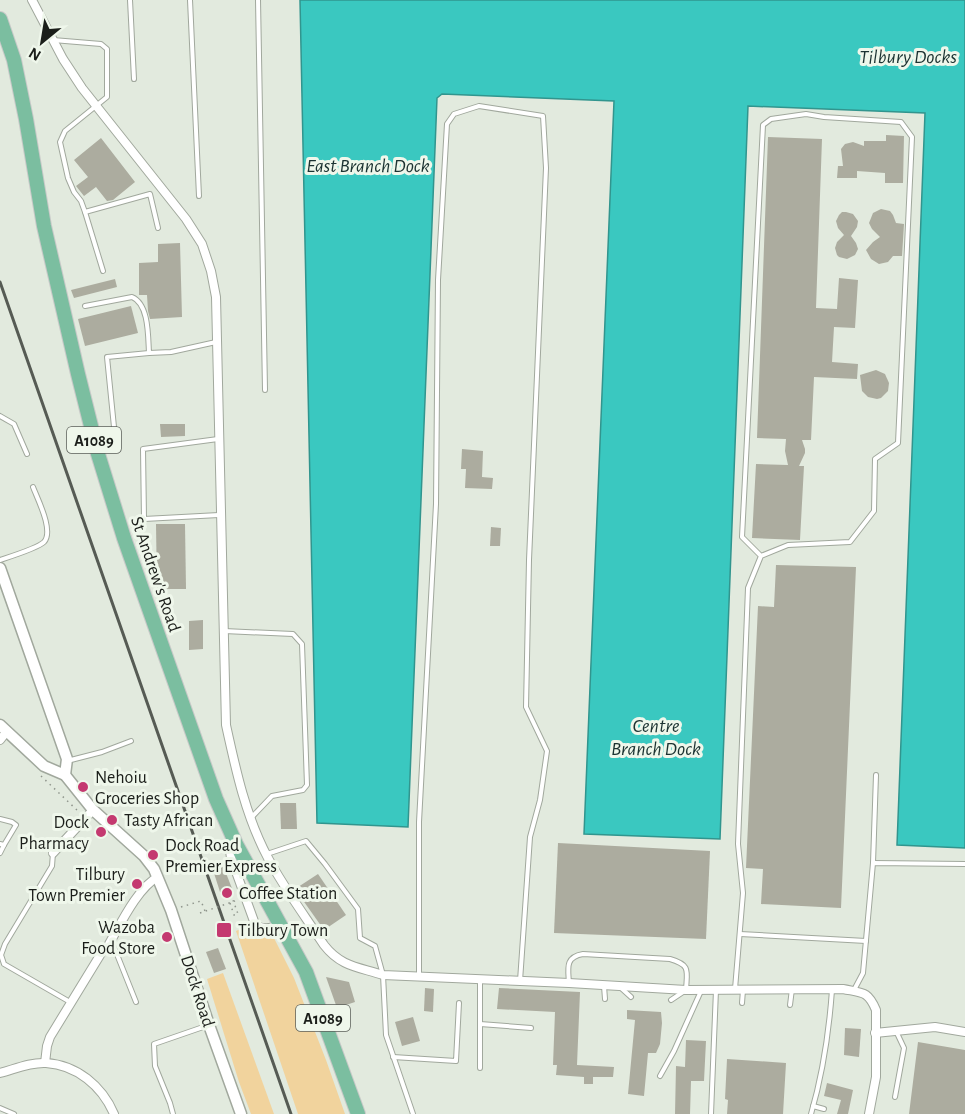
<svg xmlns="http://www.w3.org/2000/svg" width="965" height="1114" viewBox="0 0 965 1114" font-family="'Alegreya Sans',sans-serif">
<rect width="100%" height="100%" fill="#e2eade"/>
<!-- green -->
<g fill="#f1d39d">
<polygon points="245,927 253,933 274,938 294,978 326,1060 345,1114 298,1114 236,931"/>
<polygon points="223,973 274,1114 251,1114 239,1082 207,979"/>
</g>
<!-- water -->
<polygon fill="#3ac8c0" stroke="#31958e" stroke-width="1.5" points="300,0 965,0 965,848 897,845 925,113 748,106 720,839 584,834 614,101 442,94 437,98 408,827 317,823"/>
<!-- building -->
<g fill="#acac9f">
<polygon points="886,135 904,136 903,183 885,183 885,173 857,171 857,178 837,178 838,166 843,166 841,149 845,144 853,142 864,146 864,141 886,141"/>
<polygon points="768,137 822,139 816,308 837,309 839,278 858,280 855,328 834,327 832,362 858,364 857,379 814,377 811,440 802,440 805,449 805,453 799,466 804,466 800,540 752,538 756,464 788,465 785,451 786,439 757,438"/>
<polygon points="101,138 135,182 113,200 107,201 96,187 84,196 76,186 88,177 74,160"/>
<polygon points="881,209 890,211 893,215 896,223 904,224 902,256 893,256 888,262 879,264 871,259 866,250 873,242 880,237 872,229 869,223 873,213"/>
<polygon points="842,212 846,212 853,214 858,221 857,227 851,236 856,243 858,249 855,255 847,259 839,257 837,255 835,248 837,242 844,235 838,228 836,221 839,215"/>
<polygon points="180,243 182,317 150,319 148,311 147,295 139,295 139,263 158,262 158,244"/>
<polygon points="115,279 117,287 74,298 71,290"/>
<polygon points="131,306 138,333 85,346 78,319"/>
<polygon points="876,370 885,374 889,383 888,391 881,398 877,399 868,397 862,391 860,375"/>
<polygon points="160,424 185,424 185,436 161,437"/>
<polygon points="462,449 483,451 482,477 493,478 492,489 465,488 466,469 461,469"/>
<polygon points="156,524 185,524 186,589 157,589"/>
<polygon points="491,527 501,528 500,546 490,546"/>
<polygon points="776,565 856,567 841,908 761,904 763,869 746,868 758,606 774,607"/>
<polygon points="203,620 203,649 189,650 189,621"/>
<polygon points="280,803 296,803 297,829 281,829"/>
<polygon points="558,843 710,851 706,939 554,933"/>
<polygon points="222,863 233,891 221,895 212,867"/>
<polygon points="318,874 346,915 324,930 295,889"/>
<polygon points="218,948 226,969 214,973 206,952"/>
<polygon points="326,977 349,982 355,1002 337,1008"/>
<polygon points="425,988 434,989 433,1012 424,1011"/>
<polygon points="499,988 580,992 577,1065 614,1067 613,1077 593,1077 593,1084 584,1084 584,1077 556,1075 557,1065 553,1065 555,1012 497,1009"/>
<polygon points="627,1010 661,1012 662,1023 660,1044 656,1053 648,1053 644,1096 628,1094 635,1020 627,1019"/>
<polygon points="413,1017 420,1041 402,1046 395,1022"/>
<polygon points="845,1028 861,1029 859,1057 844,1055"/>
<polygon points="686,1040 706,1041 704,1081 691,1081 690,1114 675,1114 676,1066 685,1067"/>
<polygon points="918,1042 965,1050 965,1114 909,1114"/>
<polygon points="727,1059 786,1063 783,1114 727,1114 728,1100 725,1099"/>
<polygon points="827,1083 853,1090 848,1114 837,1114 841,1100 824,1096"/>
</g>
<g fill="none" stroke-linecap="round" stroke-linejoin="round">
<!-- service casing -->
<g stroke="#a1a89d" stroke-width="6">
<g id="service">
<polyline points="130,0 134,79"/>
<polyline points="190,0 199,196"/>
<polyline points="258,0 265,390"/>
<polyline points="53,40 101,44 107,49 107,97 65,131 60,142 68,178 74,192 81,201 85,212 103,271"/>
<polyline points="85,212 150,194 158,228"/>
<path d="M85,306L132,297C149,304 148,336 149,353L171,352L216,342"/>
<polyline points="0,416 14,424 27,454"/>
<polyline points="114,427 107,357 149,353"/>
<polyline points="218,439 143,449 144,519 219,515"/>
<path d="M0,560C9,557 38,548 44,542C54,531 38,500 33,487"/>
<polyline points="224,631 293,634 302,644 307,785 303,790 272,796 251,818"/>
<polyline points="67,761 102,752 131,741"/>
<polyline points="0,819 12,822 16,825 4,845 0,844"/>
<polyline points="0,853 4,845"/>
<polyline points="53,853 52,866 5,944 1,955 4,964 70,1002"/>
<polyline points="267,854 306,841 325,864 358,909 360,938 375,946 383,975 386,1035 413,1114"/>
<polyline points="873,863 876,775"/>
<polyline points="740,934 866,941"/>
<polyline points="109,944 114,947 136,1002"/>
<polyline points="419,976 419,822 436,504 438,280 447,124 454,114 479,106 543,116 546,168 529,560 526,707 547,751 540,800 530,837 520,981"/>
<path d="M569,983C568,968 565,957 583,954L670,959C691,965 687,971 686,990L671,1000"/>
<polyline points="604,986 605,999"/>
<polyline points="620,987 631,997"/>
<polyline points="735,989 743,893 738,844 748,588 761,556 788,545 850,542 874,511 875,459 898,443 912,137 901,122 824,117 806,114 771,119 763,125 742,537 761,556"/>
<polyline points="854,990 863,973 873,863 965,864"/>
<polyline points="742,1003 743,990"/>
<polyline points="790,1005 792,989"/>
<polyline points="480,1024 531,1028"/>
<polyline points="393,1057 456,1061 459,1003"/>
<polyline points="480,1068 480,980"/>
<polyline points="660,1076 674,1051 701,991"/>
<polyline points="895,1097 904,1048 896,1031"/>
<polyline points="813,1106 824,1109"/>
<polyline points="0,1108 14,1114"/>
<polyline points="173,1114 170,1103 155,1066 154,1044 209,1025"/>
<polyline points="711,1114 716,990"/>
<path d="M811,1114C823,1073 829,1032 832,990"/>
</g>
</g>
<!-- minor casing -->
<g stroke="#a1a89d" stroke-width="10">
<g id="minor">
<path d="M32,0L63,59L82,88L186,219L202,244L211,271L216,297L226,725C236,771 246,817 268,858C284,888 305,916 324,945C341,967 359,967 383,975L569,983L686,990L843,989C863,993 868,991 876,1010V1077L869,1114"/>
<polyline points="0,740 7,731"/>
<path d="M236,844L231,847L230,851L231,858L255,924C263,931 271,928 280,925"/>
<polyline points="53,853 93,810"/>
<path d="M109,944C120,925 138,887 158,877"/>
<polyline points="875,1033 935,1027 965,1032"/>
<polyline points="45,1063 47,1046 50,1037 102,952"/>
<path d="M0,1073C15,1069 30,1062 46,1063C77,1065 102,1086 114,1114"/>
</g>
</g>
<!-- tertiary casing -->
<g stroke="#a1a89d" stroke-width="13">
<g id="tertiary">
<polyline points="0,568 67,759 65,775"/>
<polyline points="0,725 44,766 65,775 93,810 144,856 154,869 171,910 209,1025 241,1114"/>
</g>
</g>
<!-- trunk casing -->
<g stroke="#c8c9c8" stroke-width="16">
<polyline id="trunk" points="0,19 14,60 26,119 44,226 78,374 98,454 124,538 216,799 236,844 306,972 358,1114"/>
</g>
<!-- path -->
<g stroke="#8f958c" stroke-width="1.5" stroke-dasharray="1.5 4.5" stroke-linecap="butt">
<polyline points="41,776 79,812"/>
<polyline points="230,903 234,915 238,914 233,900 237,899"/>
<polyline points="181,907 201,901 205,911"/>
</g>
<!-- service -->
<use href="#service" stroke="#fff" stroke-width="4"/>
<!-- minor -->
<use href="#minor" stroke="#fff" stroke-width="8"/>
<!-- tertiary -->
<use href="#tertiary" stroke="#fff" stroke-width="10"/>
<!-- trunk -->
<use href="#trunk" stroke="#7bbea0" stroke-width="14"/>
<!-- rail -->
<polyline stroke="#565b54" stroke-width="3" points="0,282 291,1114"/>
<!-- path-bridge -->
<polyline stroke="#8f958c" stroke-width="1.5" stroke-dasharray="1.5 4.5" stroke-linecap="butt" points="200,913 235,901"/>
</g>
<!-- markers -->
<g fill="#c43970" stroke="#eff7eb" stroke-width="2">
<circle cx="83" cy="787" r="6"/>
<circle cx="112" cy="820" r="6"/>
<circle cx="101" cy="832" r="6"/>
<circle cx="153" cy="855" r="6"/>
<circle cx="137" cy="884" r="6"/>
<circle cx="227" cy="893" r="6"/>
<rect x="216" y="922" width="16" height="16" rx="3"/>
<circle cx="167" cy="937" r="6"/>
</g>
<g text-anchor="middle" stroke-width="6" stroke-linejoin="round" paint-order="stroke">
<!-- shield labels -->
<g fill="#eff7eb" stroke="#5b5f59" stroke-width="1.5">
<rect x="67" y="427" width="54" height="26" rx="4.5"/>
<rect x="296" y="1005" width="54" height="26" rx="4.5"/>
</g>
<g font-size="16" font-weight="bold" fill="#1b1e1a">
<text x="94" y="446">A1089</text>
<text x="323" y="1024">A1089</text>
</g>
<!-- street labels -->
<g font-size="18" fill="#1b1e1a" stroke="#eff7eb">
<text transform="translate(156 574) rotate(71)" y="6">St Andrew's Road</text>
<text transform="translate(198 991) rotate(72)" y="6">Dock Road</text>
</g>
<!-- poi labels -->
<g font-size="18" fill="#1b1e1a" stroke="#eff7eb" text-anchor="start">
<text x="95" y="783">Nehoiu<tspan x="95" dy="21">Groceries Shop</tspan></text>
<text x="124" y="826">Tasty African</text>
<text x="89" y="828" text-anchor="end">Dock<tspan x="89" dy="21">Pharmacy</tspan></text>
<text x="165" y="851">Dock Road<tspan x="165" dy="21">Premier Express</tspan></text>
<text x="125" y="880" text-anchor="end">Tilbury<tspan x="125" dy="21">Town Premier</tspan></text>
<text x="239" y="899">Coffee Station</text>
<text x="155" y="933" text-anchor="end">Wazoba<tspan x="155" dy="21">Food Store</tspan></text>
<text x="238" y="936">Tilbury Town</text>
</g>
<!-- water labels -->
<g font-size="20" font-style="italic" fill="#1b3231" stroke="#eff7eb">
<text x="908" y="63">Tilbury Docks</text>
<text x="368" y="172">East Branch Dock</text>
<text x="656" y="732">Centre<tspan x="656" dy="23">Branch Dock</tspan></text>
</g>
</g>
<!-- north arrow -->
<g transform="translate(42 42) rotate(210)" stroke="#eff7eb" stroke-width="4.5" paint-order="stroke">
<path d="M0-4.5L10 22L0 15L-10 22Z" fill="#1b1e1a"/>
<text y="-9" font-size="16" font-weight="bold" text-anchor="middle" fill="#1b1e1a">N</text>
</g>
</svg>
